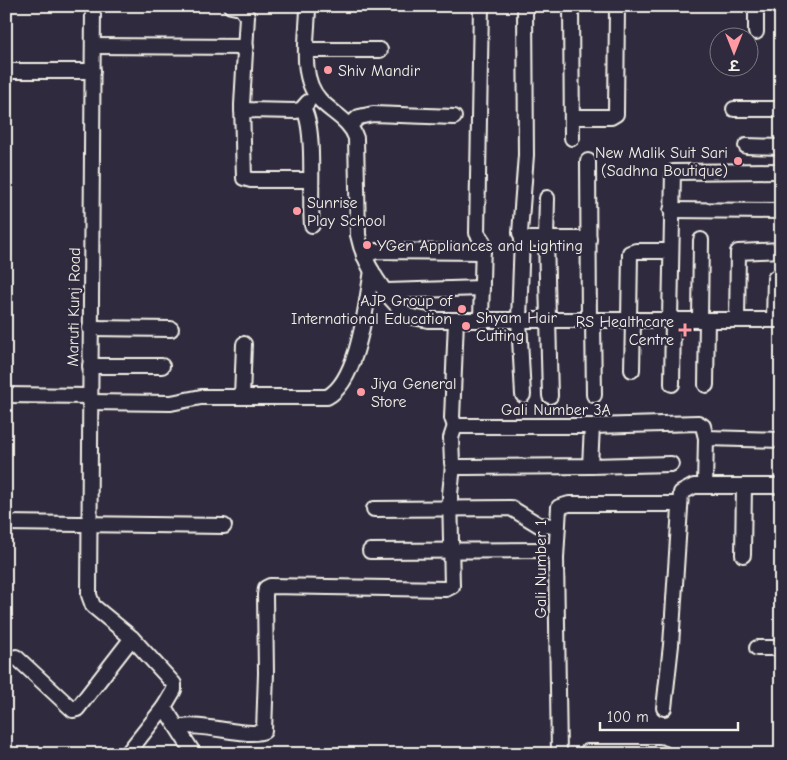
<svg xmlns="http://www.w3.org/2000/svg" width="787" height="760" viewBox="0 0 787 760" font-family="'Comic Neue','Playpen Sans Deva',sans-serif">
<rect width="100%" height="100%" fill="#2f2a3d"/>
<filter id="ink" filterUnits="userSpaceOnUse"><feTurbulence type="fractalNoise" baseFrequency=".02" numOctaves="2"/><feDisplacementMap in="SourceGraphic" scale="10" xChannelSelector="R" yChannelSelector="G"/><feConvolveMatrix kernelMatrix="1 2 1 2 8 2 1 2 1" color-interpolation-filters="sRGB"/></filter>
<g filter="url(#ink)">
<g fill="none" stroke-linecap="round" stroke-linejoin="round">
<!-- minor casing -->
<g stroke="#f4f1e8" stroke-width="18">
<g id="minor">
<polyline points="93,6 89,595 93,606 132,638 174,684 174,690 164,707 194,754"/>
<polyline points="231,6 241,8 247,16 242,105 244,178 251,180 310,180"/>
<path d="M308,6C308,34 298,77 320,100C332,113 350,120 356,138L358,235C364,265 385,296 408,316L428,320H781"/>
<polyline points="525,6 526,155 520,233 524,239 546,239 550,396"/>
<polyline points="571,6 572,138"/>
<polyline points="756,6 756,32"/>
<polyline points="93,46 246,47"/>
<polyline points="307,50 380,50"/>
<polyline points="6,71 93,71"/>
<path d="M303,108C316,128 309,197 312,225"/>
<polyline points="734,109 781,109"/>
<polyline points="242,110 295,111 301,110 308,102"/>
<polyline points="572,117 611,117 616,114 617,6"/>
<polyline points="350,125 359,117 373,114 454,117"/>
<polyline points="746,146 781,147"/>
<polyline points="588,161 589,320"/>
<polyline points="547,198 546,239 589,239"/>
<polyline points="671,210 781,211"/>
<polyline points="522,238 519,320 523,395"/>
<polyline points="364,256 376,251 483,252"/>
<polyline points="387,291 482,288"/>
<polyline points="670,319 673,172 781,171"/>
<polyline points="456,320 452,418 455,426 592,426 698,423 703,426 706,438 705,486"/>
<polyline points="481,320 483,242 477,233 481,6"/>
<polyline points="593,320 594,395"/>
<polyline points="629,320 630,253 636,251 670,251"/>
<polyline points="700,320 701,240"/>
<polyline points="737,320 738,252 781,250"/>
<polyline points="774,320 775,278"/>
<polyline points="90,328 171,329"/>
<polyline points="90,366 162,366"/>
<polyline points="632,370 633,320"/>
<polyline points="672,384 673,319"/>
<polyline points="706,385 707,320"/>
<polyline points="6,395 89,396"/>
<polyline points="242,397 244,344"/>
<path d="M89,402L171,403L201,397H327C359,381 366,303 372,271"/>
<polyline points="455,426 451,438 452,463 455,467 467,467 590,466 592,426"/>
<polyline points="706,438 781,440"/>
<polyline points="590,466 671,464"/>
<polyline points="374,509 511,508 539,525 557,526"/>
<polyline points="6,523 224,526"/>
<polyline points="370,551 556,550"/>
<polyline points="743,555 744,486"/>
<polyline points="757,648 781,648"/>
<polyline points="6,661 16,657 73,710 77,709 132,638"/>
<polyline points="664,708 671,645 681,493 694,486 781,486"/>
<path d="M178,728C201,721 248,739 264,731L266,673L265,595L266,588L270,586L446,589L452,586L450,494L453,465"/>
<polyline points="587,752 659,752 665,754"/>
<polyline points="127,754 164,707"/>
<polyline points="559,754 556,558 559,507 569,504 680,504"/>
</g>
</g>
<!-- minor -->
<use href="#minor" stroke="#2f2a3d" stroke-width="14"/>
</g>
</g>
<!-- markers -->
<g fill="#ff9aa2" stroke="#2f2a3d" stroke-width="2">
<circle cx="328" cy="70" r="5"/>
<circle cx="738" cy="161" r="5"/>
<circle cx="297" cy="211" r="5"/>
<circle cx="367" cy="245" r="5"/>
<circle cx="462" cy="309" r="5"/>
<circle cx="466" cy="326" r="5"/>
<path d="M682.5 322.5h5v5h5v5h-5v5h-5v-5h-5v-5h5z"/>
<circle cx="361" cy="392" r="5"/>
</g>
<g text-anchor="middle" stroke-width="4.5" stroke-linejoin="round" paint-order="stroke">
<!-- poi labels -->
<g font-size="16" fill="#f4f1e8" stroke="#2f2a3d" text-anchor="start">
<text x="338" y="76">Shiv Mandir</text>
<text x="728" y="158" text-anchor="end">New Malik Suit Sari<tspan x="728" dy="18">(Sadhna Boutique)</tspan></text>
<text x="307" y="208">Sunrise<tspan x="307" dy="18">Play School</tspan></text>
<text x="377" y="251">YGen Appliances and Lighting</text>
<text x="452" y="306" text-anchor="end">AJP Group of<tspan x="452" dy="18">International Education</tspan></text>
<text x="476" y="323">Shyam Hair<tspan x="476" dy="18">Cutting</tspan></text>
<text x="674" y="327" text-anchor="end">RS Healthcare<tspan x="674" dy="18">Centre</tspan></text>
<text x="371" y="389">Jiya General<tspan x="371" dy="18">Store</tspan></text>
</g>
<!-- street labels -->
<g font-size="16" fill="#f4f1e8" stroke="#2f2a3d">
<text transform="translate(73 307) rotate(-89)" y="6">Maruti Kunj Road</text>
<text x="556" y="415">Gali Number 3A</text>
<text transform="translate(540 569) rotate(-90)" y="6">Gali Number 1</text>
</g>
</g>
<!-- margin -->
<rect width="787" height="760" fill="none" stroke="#2f2a3d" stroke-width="25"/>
<rect x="12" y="12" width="762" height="735" fill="none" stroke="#f4f1e8" stroke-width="2" filter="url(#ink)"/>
<!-- north arrow -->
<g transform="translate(734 52) rotate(180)"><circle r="24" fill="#2f2a3d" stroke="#7e7a81"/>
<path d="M0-4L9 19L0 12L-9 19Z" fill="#ff9aa2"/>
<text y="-8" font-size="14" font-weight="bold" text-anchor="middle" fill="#f4f1e8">उ</text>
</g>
<!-- scale -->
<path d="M600 722v8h138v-8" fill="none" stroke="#f4f1e8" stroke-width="2.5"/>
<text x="607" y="722" font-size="15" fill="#f4f1e8" stroke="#2f2a3d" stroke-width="4" paint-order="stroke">100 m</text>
</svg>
